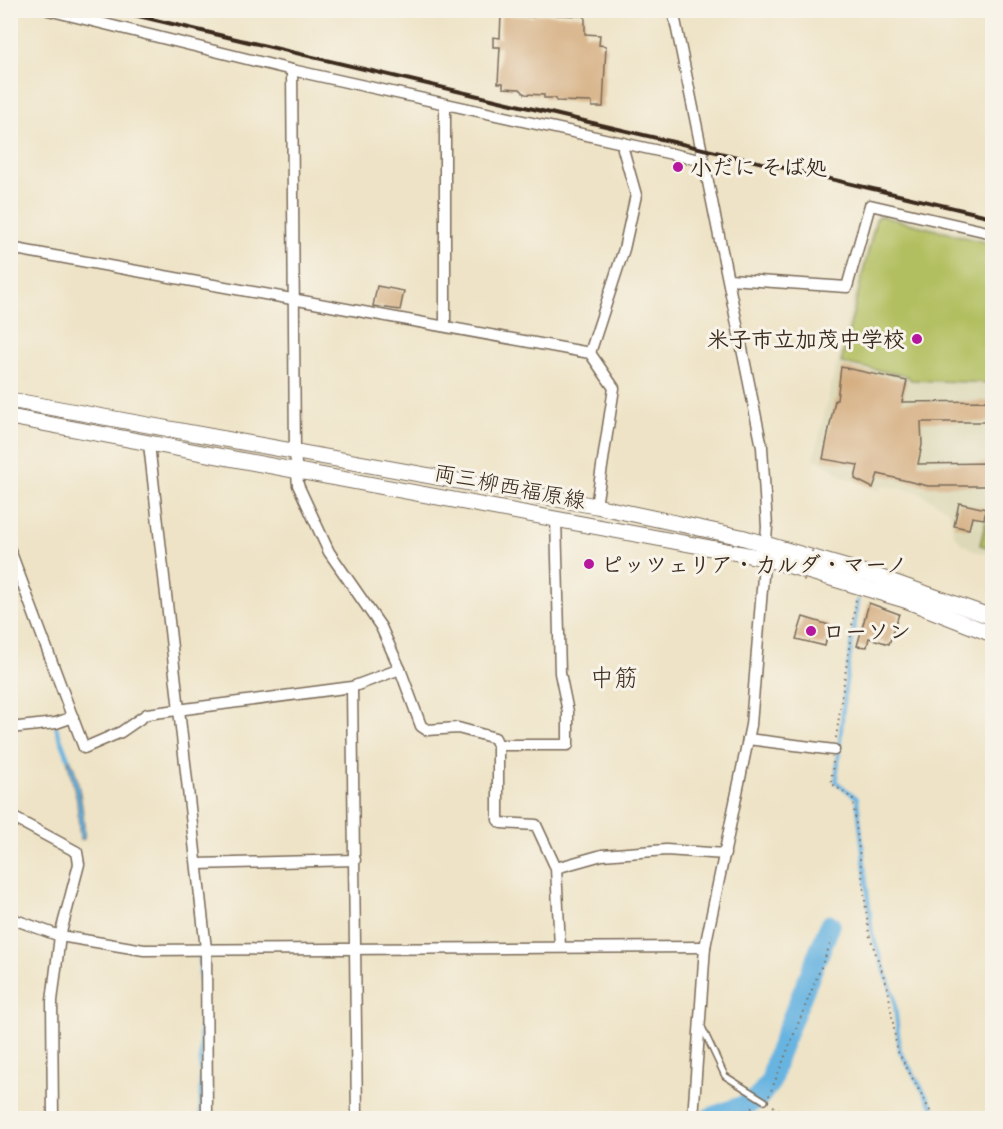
<svg xmlns="http://www.w3.org/2000/svg" width="1003" height="1129" viewBox="0 0 1003 1129" font-family="Itim,'Klee One',sans-serif">
<rect width="100%" height="100%" fill="#f7f3e8"/>
<filter id="ink" filterUnits="userSpaceOnUse"><feTurbulence type="fractalNoise" baseFrequency=".0167" numOctaves="2"/><feDisplacementMap in="SourceGraphic" scale="12" xChannelSelector="R" yChannelSelector="G"/><feConvolveMatrix kernelMatrix="1 2 1 2 8 2 1 2 1" color-interpolation-filters="sRGB"/></filter>
<filter id="wash" filterUnits="userSpaceOnUse"><feTurbulence type="fractalNoise" baseFrequency=".008" numOctaves="4" result="noise"/><feDisplacementMap in="SourceGraphic" scale="24" xChannelSelector="R" yChannelSelector="G"/><feGaussianBlur stdDeviation="1.35" result="paint"/><feColorMatrix in="noise" values="0 0 0 0 0 0 0 0 0 0 0 0 0 0 0 0 0 1.4 0 .05"/><feComposite in="paint" operator="in"/></filter>
<g filter="url(#wash)">
<rect width="100%" height="100%" fill="#eee3c6"/>
<!-- built -->
<polygon fill="#ddd9b8" points="880,213 992,238 992,555 974,551 961,543 954,534 949,511 916,491 882,485 880,491 843,476 814,457 855,290 874,218"/>
<!-- green -->
<g fill="#b2bf61" stroke="#767440" stroke-width="1.5">
<polygon points="880,216 992,244 992,383 911,380 907,376 841,363 876,220"/>
<polygon points="989,509 992,509 992,548 980,545"/>
</g>
<!-- water -->
<path fill="#68b4e1" stroke="#526f80" stroke-width="1.5" d="M66,754C78,764 85,821 84,839H80L77,800Z"/>
<g fill="none" stroke-linecap="round" stroke-linejoin="round">
<!-- stream -->
<g stroke="#68b4e1" stroke-width="4">
<polyline points="858,601 845,689 836,782 857,798 872,934 894,997 900,1051 939,1118"/>
<polyline points="56,727 68,758"/>
<polyline points="200,959 201,1118"/>
</g>
<!-- river -->
<polyline stroke="#68b4e1" stroke-width="21" points="710,1118 748,1104 758,1098 771,1081 777,1056 830,925"/>
</g>
<g id="blocks">
<!-- building -->
<g fill="#d5af82">
<polygon points="533,14 585,16 585,34 600,35 599,45 606,46 603,107 592,107 592,102 556,101 556,98 544,98 544,95 525,94 520,89 503,88 503,83 498,83 500,47 493,47 493,37 500,38 501,15 533,17"/>
<polygon points="377,286 404,291 400,310 373,306"/>
<polygon points="841,367 907,381 902,402 993,401 993,422 921,422 922,445 918,464 993,463 993,486 928,486 878,474 873,488 855,479 858,465 823,459 835,400 837,400"/>
<polygon points="959,503 986,509 984,519 972,517 969,529 954,526"/>
<polygon points="869,603 899,614 889,644 869,638 867,647 857,646"/>
<polygon points="803,617 829,625 825,646 796,639"/>
</g>
</g>
</g>
<g filter="url(#ink)">
<use href="#blocks" fill-opacity="0" stroke="#7a6b59" stroke-width="1.5"/>
<g fill="none" stroke-linecap="round" stroke-linejoin="round">
<!-- service casing -->
<g stroke="#7a6b59" stroke-width="8">
<polyline id="service" points="701,1025 725,1076 765,1101"/>
</g>
<!-- minor casing -->
<g stroke="#7a6b59" stroke-width="13">
<g id="minor">
<polyline points="48,10 292,70 704,161"/>
<polyline points="673,10 762,447 767,527 751,725 705,947 693,1118"/>
<polyline points="292,70 295,453 298,485 329,552 381,627 400,669 352,687"/>
<polyline points="10,248 590,353 614,388 596,506"/>
<polyline points="729,279 847,287 870,205 992,233"/>
<polyline points="445,324 445,104"/>
<polyline points="590,353 624,249 636,195 623,149 624,143"/>
<polyline points="149,444 206,949 207,1118"/>
<polyline points="10,550 84,748 121,732 147,714 352,687 357,1118"/>
<polyline points="400,669 421,726 427,730 458,728 495,738 498,745 498,820 501,823 536,825 556,868 560,947"/>
<polyline points="10,728 56,723 73,717"/>
<polyline points="748,739 834,750"/>
<polyline points="498,745 568,745 568,712 560,673 556,518"/>
<polyline points="10,812 14,818 77,852 79,864 60,936 52,1001 53,1118"/>
<polyline points="197,864 355,860"/>
<polyline points="556,868 602,855 666,850 725,854"/>
<polyline points="10,918 60,936 144,950 705,947"/>
</g>
</g>
<!-- secondary casing -->
<g stroke="#7a6b59" stroke-width="17">
<g id="secondary">
<polyline points="10,400 596,506 741,537 876,576 992,617"/>
<polyline points="10,417 764,558 905,600 992,634"/>
</g>
</g>
<!-- path -->
<g stroke="#7a6b59" stroke-width="2" stroke-dasharray="1.5 4.5" stroke-linecap="butt">
<polyline points="836,738 856,599"/>
<polyline points="833,762 831,783 853,799 869,934 888,989 897,1050 934,1118"/>
<polyline points="769,1096 832,940"/>
<polyline points="773,1106 795,1118"/>
<polyline points="729,1118 756,1106"/>
</g>
<!-- service -->
<use href="#service" stroke="#fff" stroke-width="5"/>
<!-- minor -->
<use href="#minor" stroke="#fff" stroke-width="10"/>
<!-- secondary -->
<use href="#secondary" stroke="#fff" stroke-width="15"/>
<!-- rail -->
<polyline stroke="#3b2a1e" stroke-width="4" points="113,10 992,217"/>
<!-- path-bridge -->
<polyline stroke="#7a6b59" stroke-width="2" stroke-dasharray="1.5 4.5" stroke-linecap="butt" points="804,581 813,548"/>
</g>
</g>
<!-- markers -->
<g fill="#b5179e" stroke="#f7f3e8" stroke-width="2">
<circle cx="678" cy="167" r="6"/>
<circle cx="917" cy="339" r="6"/>
<circle cx="589" cy="564" r="6"/>
<circle cx="811" cy="631" r="6"/>
</g>
<g text-anchor="middle" stroke-width="6" stroke-linejoin="round" paint-order="stroke">
<!-- poi labels -->
<g font-size="22" font-weight="bold" fill="#3b2a1e" stroke="#f7f3e8" text-anchor="start">
<text x="690" y="175">小だに そば処</text>
<text x="905" y="347" text-anchor="end">米子市立加茂中学校</text>
<text x="601" y="572">ピッツェリア・カルダ・マーノ</text>
<text x="823" y="639">ローソン</text>
</g>
<!-- street labels -->
<g font-size="22" fill="#3b2a1e" stroke="#f7f3e8">
<text transform="translate(510 486) rotate(11)" y="8">両三柳西福原線</text>
</g>
<!-- neighbourhood labels -->
<g font-size="24" fill="#3b2a1e" stroke="#f7f3e8">
<text x="614" y="686">中筋</text>
</g>
</g>
<!-- margin -->
<rect width="1003" height="1129" fill="none" stroke="#f7f3e8" stroke-width="36"/>
</svg>
